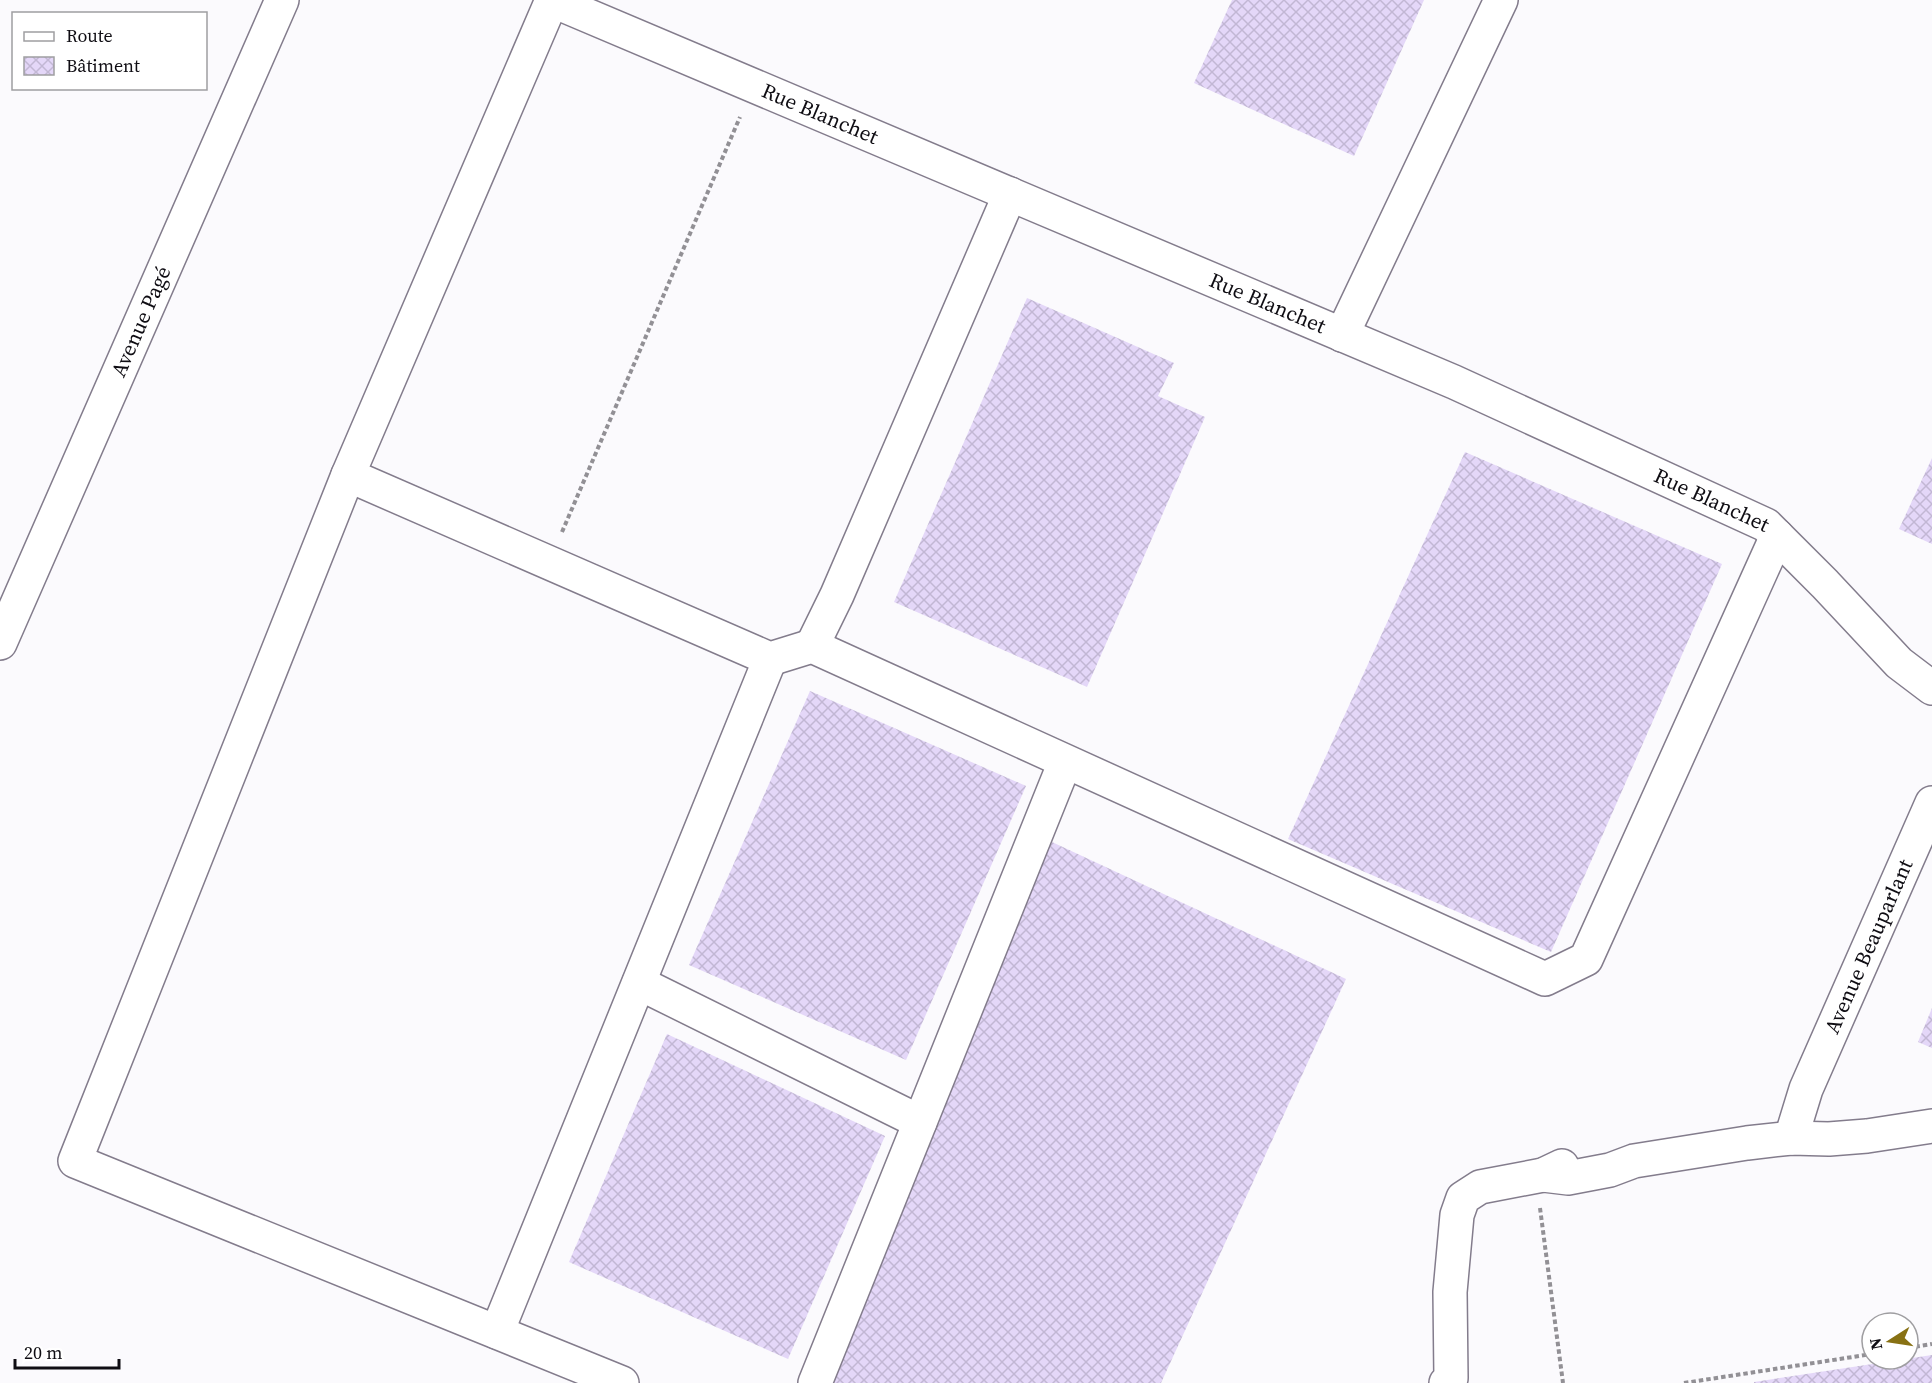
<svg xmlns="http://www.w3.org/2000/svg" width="1932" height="1383" viewBox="0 0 1932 1383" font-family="'Source Serif 4',serif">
<defs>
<pattern id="building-cross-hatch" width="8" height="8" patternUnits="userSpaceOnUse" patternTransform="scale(1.5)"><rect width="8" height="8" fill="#e4d7f8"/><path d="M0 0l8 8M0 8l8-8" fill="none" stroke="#c2b7d4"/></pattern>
</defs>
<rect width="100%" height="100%" fill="#fbfafd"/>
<!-- building -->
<g fill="url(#building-cross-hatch)">
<polygon points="1232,0 1424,0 1354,156 1194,83"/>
<polygon points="1027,298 1174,363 1158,396 1205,417 1087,687 894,602"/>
<polygon points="1465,452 1722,564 1551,952 1288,839"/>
<polygon points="1932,458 1932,544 1899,529"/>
<polygon points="810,691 1026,786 906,1060 689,965"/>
<polygon points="1052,842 1346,979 1161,1383 803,1383"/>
<polygon points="1932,1008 1932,1048 1918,1042"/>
<polygon points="667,1034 885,1136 788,1359 569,1262"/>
<polygon points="1932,1355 1932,1383 1754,1383 1754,1382"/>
</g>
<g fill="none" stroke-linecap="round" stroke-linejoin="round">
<!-- minor casing -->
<g stroke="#837c8c" stroke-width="36">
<g id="minor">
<path id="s1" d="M551,0L1454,382L1766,525L1825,584L1899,663L1932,688"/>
<polyline points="552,0 348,475 770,659 812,646 1545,979 1586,959 1777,536"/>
<polyline points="1342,335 1501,0"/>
<polyline points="348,475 75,1161 622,1383"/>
<path id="s2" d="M0,643L282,0"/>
<polyline points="812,646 837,595 1010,194"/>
<polyline points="639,983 920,1122"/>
<path id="s3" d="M1791,1138L1806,1089L1932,803"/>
<polyline points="1543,1175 1568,1178 1610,1170 1634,1161 1747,1143 1791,1138 1829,1139 1867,1136 1932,1126"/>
<polyline points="497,1332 770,659"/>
<polyline points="815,1383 1065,762"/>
<polyline points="1446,1383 1451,1378 1450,1292 1457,1215 1463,1198 1480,1187 1543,1175 1562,1166"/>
</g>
</g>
<!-- path -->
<g stroke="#929095" stroke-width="4" stroke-dasharray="4.5 3" stroke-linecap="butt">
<polyline points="562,532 740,117"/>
<polyline points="1540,1208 1563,1383"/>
<polyline points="1908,1348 1932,1344"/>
<polyline points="1684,1383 1872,1354"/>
</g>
<!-- minor -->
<use href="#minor" stroke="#fff" stroke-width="33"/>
</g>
<g text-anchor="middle" stroke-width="4.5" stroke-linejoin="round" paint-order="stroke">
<!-- street labels -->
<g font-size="21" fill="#0f0d13" stroke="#fff">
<text dy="7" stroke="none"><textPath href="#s1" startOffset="292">Rue Blanchet</textPath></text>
<text dy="7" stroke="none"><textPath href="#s1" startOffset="778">Rue Blanchet</textPath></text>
<text dy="7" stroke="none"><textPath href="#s2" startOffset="351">Avenue Pagé</textPath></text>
<text dy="7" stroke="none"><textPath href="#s1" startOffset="1264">Rue Blanchet</textPath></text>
<text dy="7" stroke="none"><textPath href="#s3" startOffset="207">Avenue Beauparlant</textPath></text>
</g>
</g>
<!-- legend -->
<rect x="12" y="12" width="195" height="78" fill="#ffffff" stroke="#9f9ea1" stroke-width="1.5"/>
<rect x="24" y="32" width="30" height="9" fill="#ffffff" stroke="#9f9ea1" stroke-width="1.5"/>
<text x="66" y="42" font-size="18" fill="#0f0d13">Route</text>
<rect x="24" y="57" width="30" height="18" fill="url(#building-cross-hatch)" stroke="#9f9ea1" stroke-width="1.5"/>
<text x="66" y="72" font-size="18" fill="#0f0d13">Bâtiment</text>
<!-- north arrow -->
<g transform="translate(1890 1341) rotate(258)"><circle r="28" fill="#ffffff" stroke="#9f9ea1" stroke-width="1.5"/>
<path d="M0-4.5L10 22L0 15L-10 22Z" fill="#887113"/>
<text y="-9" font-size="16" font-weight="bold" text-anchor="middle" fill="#0f0d13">N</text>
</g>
<!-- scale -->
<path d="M15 1359v9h104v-9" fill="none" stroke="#0f0d13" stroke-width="3"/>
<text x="24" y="1359" font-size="18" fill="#0f0d13" stroke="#ffffff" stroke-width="4.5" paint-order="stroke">20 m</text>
</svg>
